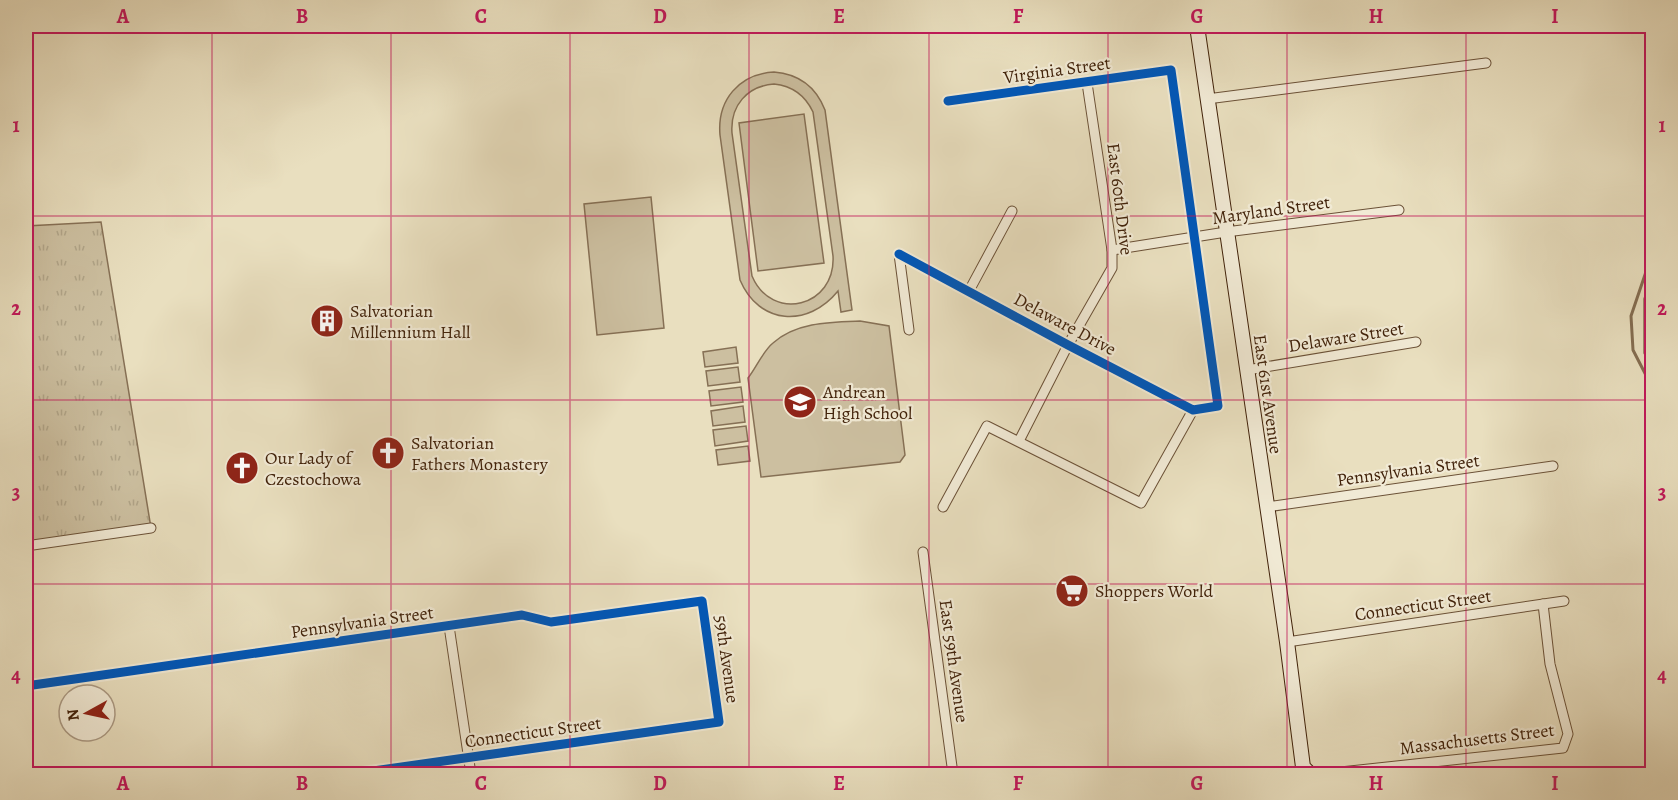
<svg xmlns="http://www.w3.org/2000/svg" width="1678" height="800" viewBox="0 0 1678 800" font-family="Alegreya,serif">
<defs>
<pattern id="grass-tufts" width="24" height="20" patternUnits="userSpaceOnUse" patternTransform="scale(1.5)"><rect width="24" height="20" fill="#ccbfa0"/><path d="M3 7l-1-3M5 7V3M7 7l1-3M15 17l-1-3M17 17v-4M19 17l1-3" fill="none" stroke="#b0a488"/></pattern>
</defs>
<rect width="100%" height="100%" fill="#e9dfbf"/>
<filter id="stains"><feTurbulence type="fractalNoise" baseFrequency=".00333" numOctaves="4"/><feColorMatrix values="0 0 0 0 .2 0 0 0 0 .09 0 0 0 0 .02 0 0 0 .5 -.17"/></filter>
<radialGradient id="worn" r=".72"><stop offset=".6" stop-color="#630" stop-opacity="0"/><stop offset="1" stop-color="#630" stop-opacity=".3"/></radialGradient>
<!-- grass -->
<polygon fill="url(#grass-tufts)" stroke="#867055" stroke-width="1.5" points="101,222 151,528 26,546 26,226"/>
<!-- park -->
<g fill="#ccbfa0" stroke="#867055" stroke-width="1.5" fill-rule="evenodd">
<path d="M774,72C799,74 816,87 825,110L852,310L841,312L838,291C808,328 759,325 740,280L720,135C717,100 739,74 774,72ZM774,84C793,86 805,95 813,112L833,256C836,307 772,323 752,276L732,133C730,106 747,86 774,84Z"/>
<polygon points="804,114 824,263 758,271 739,123"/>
<polygon points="651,197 664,328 597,335 584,204"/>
<polygon points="1652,276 1652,368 1644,353 1644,299"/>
<path d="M860,321L889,326L905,455L900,462L761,477L748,378C756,368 763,351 773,343C796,322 831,322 860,321Z"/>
<polygon points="736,347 738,363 705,367 703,352"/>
<polygon points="738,367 740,382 708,386 706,371"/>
<polygon points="741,387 743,402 711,406 709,391"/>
<polygon points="743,406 745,422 713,426 711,411"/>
<polygon points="746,426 748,441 715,446 713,430"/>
<polygon points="748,446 750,461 718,465 716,450"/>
</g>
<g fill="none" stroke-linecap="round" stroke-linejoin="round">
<!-- stream -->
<g stroke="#846d51" stroke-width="3">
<path d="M1652,56C1645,64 1646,70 1652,78"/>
<polyline points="1652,254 1631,316 1633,350 1652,387"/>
</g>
<!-- minor casing -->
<g stroke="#6b5137" stroke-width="11">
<g id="minor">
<polyline points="1207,99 1486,63"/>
<polyline points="1112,250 1226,232 1399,210"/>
<polyline points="899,254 1068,345 1193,410 1218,406 1171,70 948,101"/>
<polyline points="899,254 909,330"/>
<polyline points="969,291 1012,211"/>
<polyline points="1247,370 1416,342"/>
<polyline points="1019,441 1068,345 1112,268 1112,250 1087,83"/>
<polyline points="943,507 987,426 1141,503 1193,410"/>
<polyline points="1267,507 1553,466"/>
<polyline points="26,546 151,528"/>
<polyline points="923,552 953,774"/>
<polyline points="449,626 471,774"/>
<polyline points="1287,642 1564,601"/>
<polyline points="26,686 522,615 551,622 702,601 719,722 352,774"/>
<polyline points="1322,774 1563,748 1568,734 1550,664 1543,604"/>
</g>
</g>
<!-- secondary casing -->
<g stroke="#41220a" stroke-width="16">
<polyline id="secondary" points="1197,26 1287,642 1303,767 1310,774"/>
</g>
<!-- minor -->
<use href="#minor" stroke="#f1ead5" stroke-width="9"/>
<!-- secondary -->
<use href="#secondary" stroke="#f1ead5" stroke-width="14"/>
<!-- cycleway casing -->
<g stroke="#f1ead5" stroke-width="13">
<g id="cycleway">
<polyline points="899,254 1068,345 1193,410 1218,406 1171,70 948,101"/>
<polyline points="26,686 522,615 551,622 702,601 719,722 352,774"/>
</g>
</g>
<!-- cycleway -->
<use href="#cycleway" stroke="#0057b8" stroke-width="9"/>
</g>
<!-- grid -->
<path fill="none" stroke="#c2185b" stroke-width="1.5" stroke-opacity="0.55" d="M212,26V774M391,26V774M570,26V774M749,26V774M929,26V774M1108,26V774M1287,26V774M1466,26V774M26,216H1652M26,400H1652M26,584H1652"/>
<!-- icons -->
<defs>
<g id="building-disc" transform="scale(1.725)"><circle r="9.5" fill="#8f2418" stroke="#f1ead5"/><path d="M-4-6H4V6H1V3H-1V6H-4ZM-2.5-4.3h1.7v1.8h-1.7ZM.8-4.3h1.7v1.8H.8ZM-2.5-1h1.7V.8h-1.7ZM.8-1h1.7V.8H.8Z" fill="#fff"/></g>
<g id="school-disc" transform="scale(1.725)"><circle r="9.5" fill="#8f2418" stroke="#f1ead5"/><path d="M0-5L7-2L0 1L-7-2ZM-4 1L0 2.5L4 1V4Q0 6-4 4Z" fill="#fff"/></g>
<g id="church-disc" transform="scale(1.725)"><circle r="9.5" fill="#8f2418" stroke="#f1ead5"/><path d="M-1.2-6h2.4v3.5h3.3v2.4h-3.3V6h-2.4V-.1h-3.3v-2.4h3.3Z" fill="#fff"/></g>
<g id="supermarket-disc" transform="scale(1.725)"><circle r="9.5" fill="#8f2418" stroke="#f1ead5"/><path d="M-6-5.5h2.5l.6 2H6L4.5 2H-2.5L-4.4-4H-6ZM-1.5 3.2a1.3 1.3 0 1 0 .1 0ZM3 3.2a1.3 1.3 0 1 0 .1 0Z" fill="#fff"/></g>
</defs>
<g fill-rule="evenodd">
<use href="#building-disc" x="327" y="321"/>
<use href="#school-disc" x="800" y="402"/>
<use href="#church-disc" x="388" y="453"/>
<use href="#church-disc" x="242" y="468"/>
<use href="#supermarket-disc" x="1072" y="591"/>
</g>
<g text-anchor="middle" stroke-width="4.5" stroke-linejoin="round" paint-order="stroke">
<!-- street labels -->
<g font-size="18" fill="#41220a" stroke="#f1ead5">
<text transform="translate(1057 70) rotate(-8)" y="6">Virginia Street</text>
<text transform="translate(1120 199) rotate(83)" y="6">East 60th Drive</text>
<text transform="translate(1271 210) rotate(-8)" y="6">Maryland Street</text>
<text transform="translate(1065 324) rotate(28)" y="6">Delaware Drive</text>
<text transform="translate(1346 337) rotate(-9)" y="6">Delaware Street</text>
<text transform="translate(1268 394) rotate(82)" y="6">East 61st Avenue</text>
<text transform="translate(1408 470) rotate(-8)" y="6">Pennsylvania Street</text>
<text transform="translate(1423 605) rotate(-8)" y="6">Connecticut Street</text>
<text transform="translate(362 622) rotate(-8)" y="6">Pennsylvania Street</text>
<text transform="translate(727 659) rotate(82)" y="6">59th Avenue</text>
<text transform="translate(954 661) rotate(82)" y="6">East 59th Avenue</text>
<text transform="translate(533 732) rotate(-8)" y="6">Connecticut Street</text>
<text transform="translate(1477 739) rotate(-7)" y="6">Massachusetts Street</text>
</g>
<!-- poi labels -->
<g font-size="18" fill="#41220a" stroke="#f1ead5" text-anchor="start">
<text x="350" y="317">Salvatorian<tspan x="350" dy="21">Millennium Hall</tspan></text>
<text x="823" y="398">Andrean<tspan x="823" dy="21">High School</tspan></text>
<text x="411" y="449">Salvatorian<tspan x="411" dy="21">Fathers Monastery</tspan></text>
<text x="265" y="464">Our Lady of<tspan x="265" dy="21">Czestochowa</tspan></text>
<text x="1095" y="597">Shoppers World</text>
</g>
</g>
<!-- margin -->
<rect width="1678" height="800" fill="none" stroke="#e9dfbf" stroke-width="66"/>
<!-- north arrow -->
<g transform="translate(87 713) rotate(262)"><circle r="28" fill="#f1ead5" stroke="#ab9a84" stroke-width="1.5"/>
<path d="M0-4.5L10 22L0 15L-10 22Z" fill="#8f2418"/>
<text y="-9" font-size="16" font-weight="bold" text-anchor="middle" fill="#41220a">N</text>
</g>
<rect x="33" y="33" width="1612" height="734" fill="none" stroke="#c2185b" stroke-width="2"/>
<g font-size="20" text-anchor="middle" font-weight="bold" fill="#c2185b">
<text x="123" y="23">A</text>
<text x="302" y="23">B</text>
<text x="481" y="23">C</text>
<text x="660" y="23">D</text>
<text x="839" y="23">E</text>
<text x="1018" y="23">F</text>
<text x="1197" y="23">G</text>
<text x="1376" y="23">H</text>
<text x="1555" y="23">I</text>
<text x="16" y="132">1</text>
<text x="1662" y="132">1</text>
<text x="16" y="315">2</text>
<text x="1662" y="315">2</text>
<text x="16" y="499">3</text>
<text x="1662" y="499">3</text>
<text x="16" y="682">4</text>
<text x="1662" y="682">4</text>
<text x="123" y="790">A</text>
<text x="302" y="790">B</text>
<text x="481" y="790">C</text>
<text x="660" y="790">D</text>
<text x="839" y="790">E</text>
<text x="1018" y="790">F</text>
<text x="1197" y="790">G</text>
<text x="1376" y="790">H</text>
<text x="1555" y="790">I</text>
</g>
<rect width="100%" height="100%" filter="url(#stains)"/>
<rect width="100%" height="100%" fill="url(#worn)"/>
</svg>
